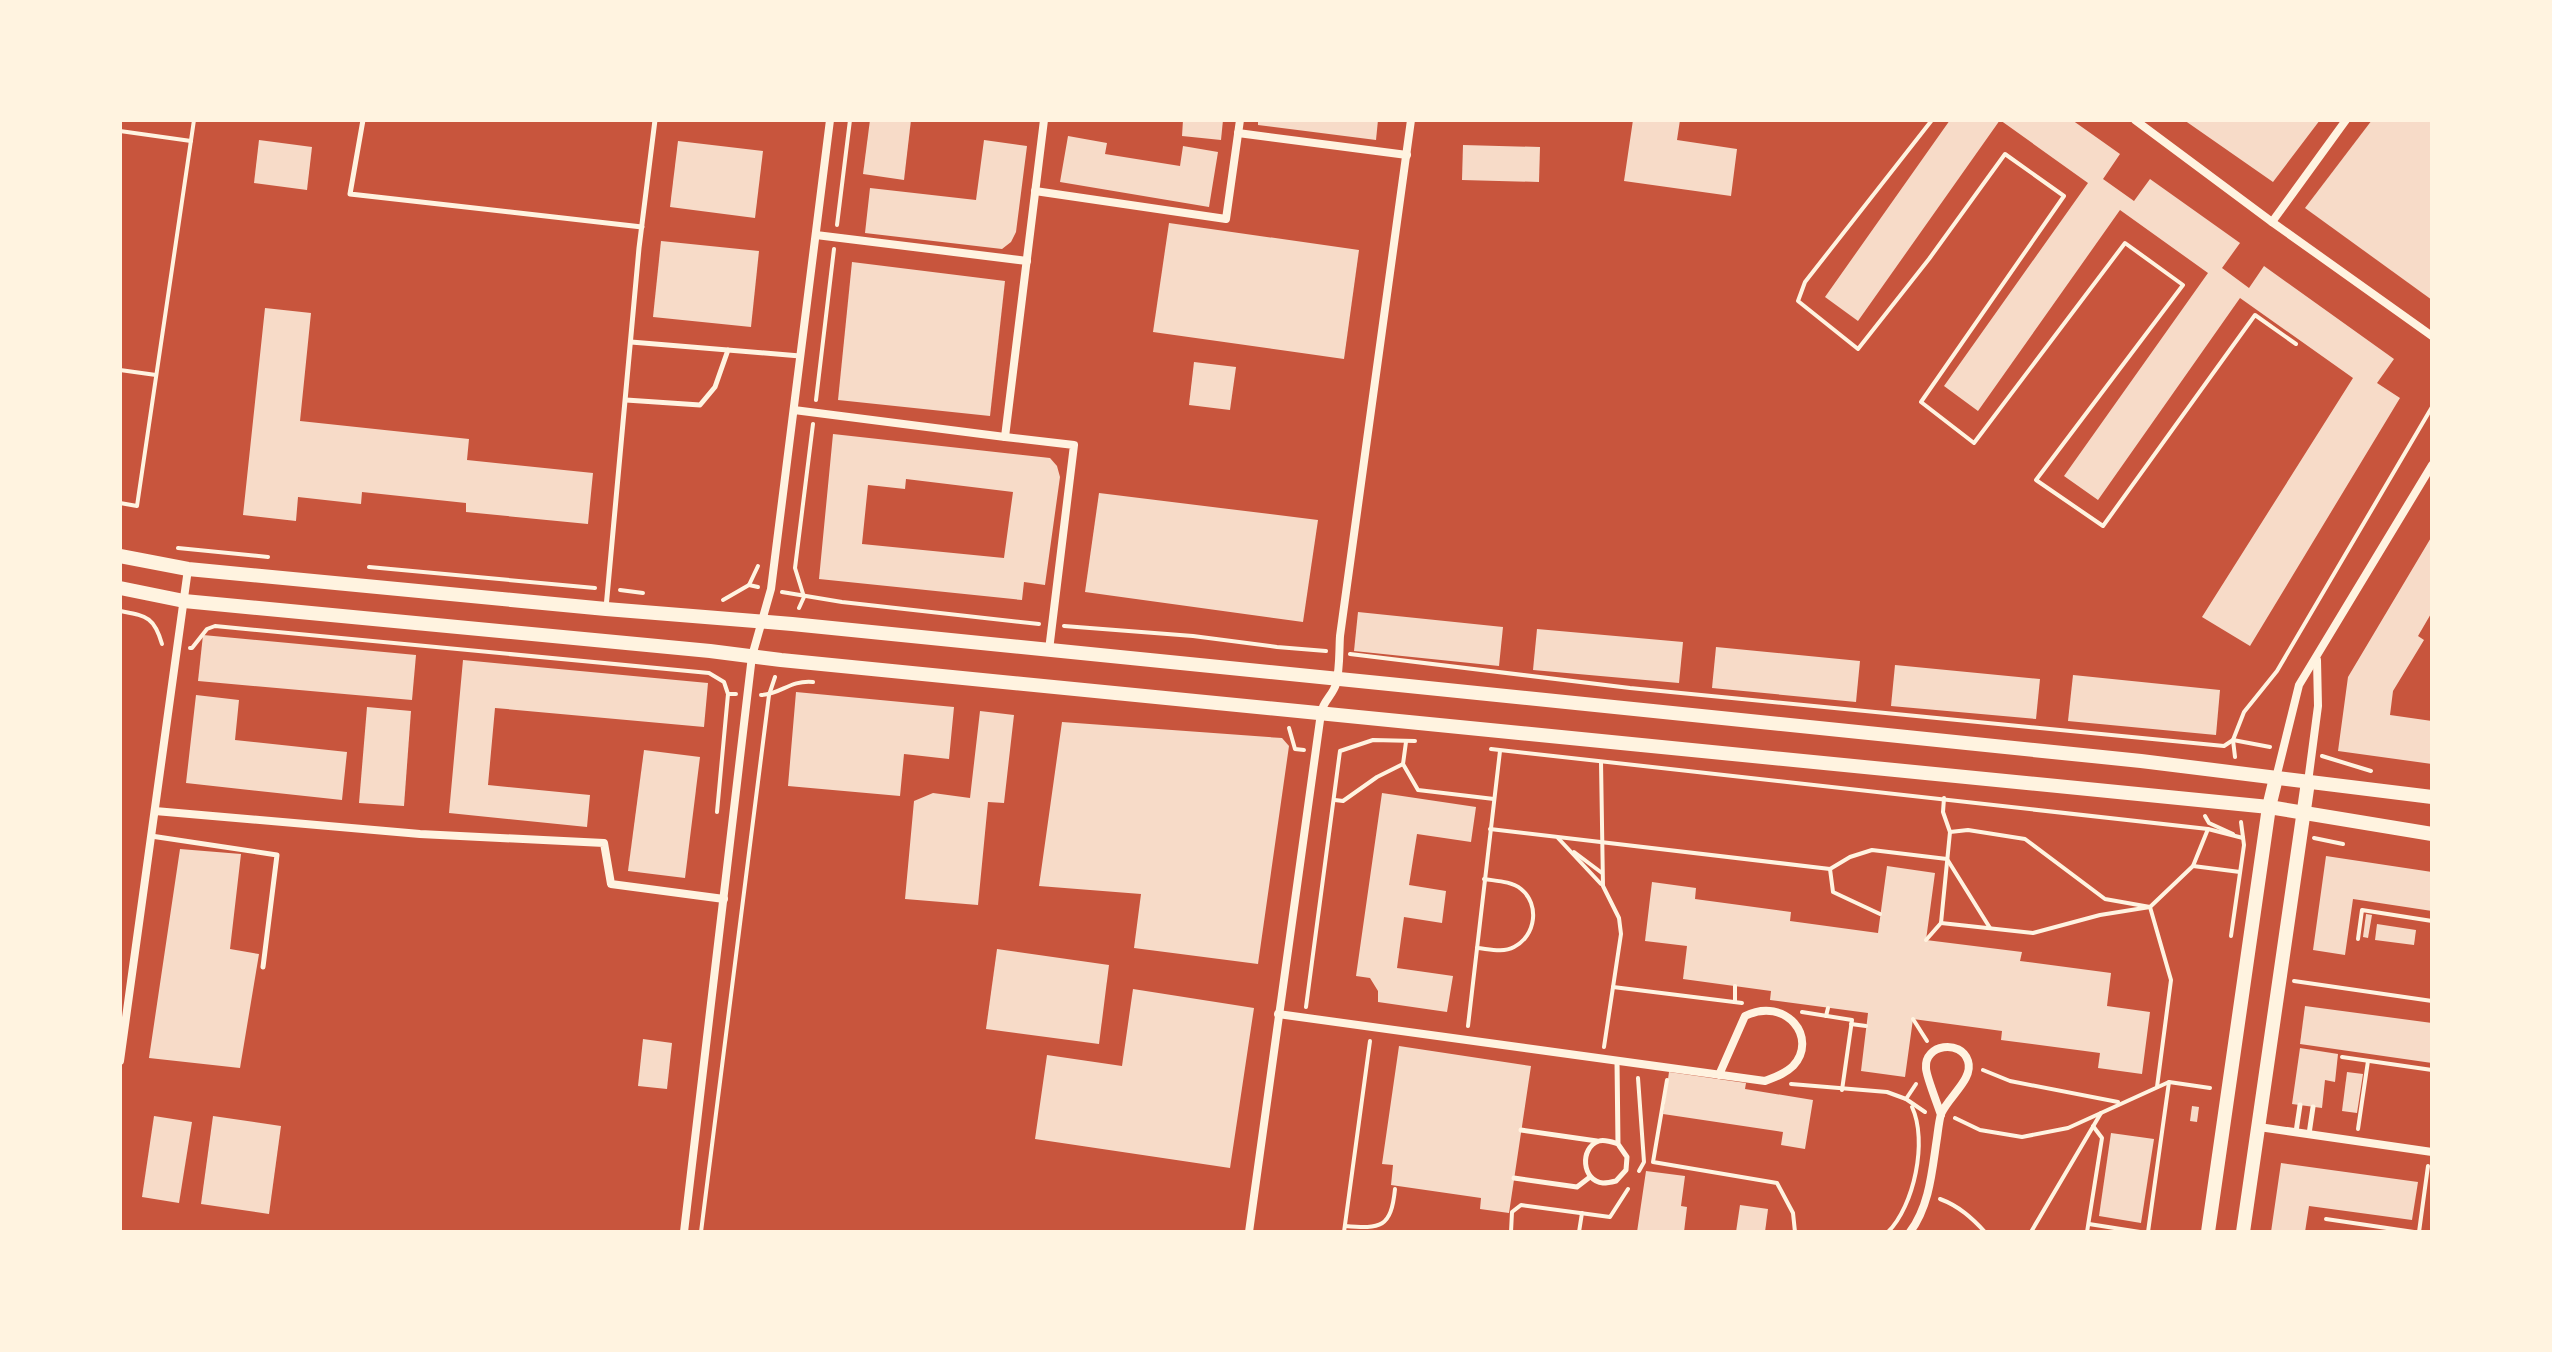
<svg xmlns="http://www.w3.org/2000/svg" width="2552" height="1352" viewBox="0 0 2552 1352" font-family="'Times New Roman',serif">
<rect width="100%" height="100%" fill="#c8553d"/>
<!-- building -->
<g fill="#f7dbc8" fill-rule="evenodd">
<polygon points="870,120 911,120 904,180 863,174"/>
<polygon points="1183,120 1223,120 1221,140 1182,136"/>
<polygon points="1258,120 1378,120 1376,140 1258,125"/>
<polygon points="1633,120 1680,120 1677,140 1737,149 1731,196 1624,181"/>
<polygon points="1950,120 2072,120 2120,154 2103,179 2134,201 2150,179 2240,243 2222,268 2249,288 2264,266 2394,359 2377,383 2400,398 2250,646 2202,617 2353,378 2240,298 2098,500 2064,476 2208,273 2120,210 1978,411 1944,386 2088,183 2000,120 1858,321 1825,297"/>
<polygon points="2184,120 2257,120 2260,122 2262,120 2320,120 2273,182"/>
<polygon points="2372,120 2432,120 2432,300 2305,208"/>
<polygon points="1068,136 1107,143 1105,154 1180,166 1183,146 1218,152 1209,207 1060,182"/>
<polygon points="259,140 312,147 307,190 254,183"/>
<polygon points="984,140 1027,146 1016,232 1011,242 1002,249 865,233 870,188 976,200"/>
<polygon points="678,141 763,151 755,218 670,207"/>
<polygon points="1463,145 1540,147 1539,182 1462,180"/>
<polygon points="1169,223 1359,250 1344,359 1153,332"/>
<polygon points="661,241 759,251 751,327 653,317"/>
<polygon points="852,262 1005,281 990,416 838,400"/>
<polygon points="265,308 311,313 300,421 469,439 467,460 593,473 588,524 466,512 466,503 362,492 361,504 298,497 296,521 243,515"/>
<polygon points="1194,362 1236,367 1230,410 1189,405"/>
<path d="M833,434L1050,458L1057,466L1060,477L1045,585L1024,582L1022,600L819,579ZM906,479L1013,492L1004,558L862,544L868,485L905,489Z"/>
<polygon points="1099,493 1318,520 1303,622 1085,592"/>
<polygon points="2432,536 2432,612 2418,636 2424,640 2393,691 2390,715 2432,721 2432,764 2338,751 2348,677"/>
<polygon points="1358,612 1503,627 1499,666 1354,651"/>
<polygon points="1537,629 1683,642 1679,683 1533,670"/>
<polygon points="203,635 416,655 412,700 198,681"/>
<polygon points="1716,647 1860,661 1856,702 1712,688"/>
<polygon points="463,660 708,683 704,727 495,708 488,785 590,795 587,827 449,813"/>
<polygon points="1895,665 2040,679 2036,719 1891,706"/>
<polygon points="2073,675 2220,690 2216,735 2068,721"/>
<polygon points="796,692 954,707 949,759 904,754 900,796 788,786"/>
<polygon points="196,695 239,700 235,740 347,752 342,800 186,783"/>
<polygon points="367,707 411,711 404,806 359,803"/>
<polygon points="980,711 1014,715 1004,803 988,802 978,905 905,899 914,801 933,793 970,798"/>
<polygon points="1062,722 1282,738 1289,746 1258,964 1134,948 1141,894 1039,886"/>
<polygon points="644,750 700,757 685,878 628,871"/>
<polygon points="1382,793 1476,807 1471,842 1417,834 1409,885 1446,891 1442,923 1404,917 1397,968 1453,976 1447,1012 1378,1002 1378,991 1370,978 1356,976"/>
<polygon points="180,849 241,854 230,949 259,954 240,1068 149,1058"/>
<polygon points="2326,856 2432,872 2432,911 2353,899 2345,955 2313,950"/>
<polygon points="1887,866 1935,873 1926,940 2022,952 2020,961 2111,973 2107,1006 2150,1012 2142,1074 2098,1068 2100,1053 2001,1040 2002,1031 1913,1019 1905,1077 1861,1071 1868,1013 1770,1000 1771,991 1683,979 1687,946 1645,941 1652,882 1696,888 1695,899 1791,912 1790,921 1878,933"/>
<polygon points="2366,914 2372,915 2368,938 2363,937"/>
<polygon points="2377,924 2416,930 2414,945 2375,940"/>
<polygon points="997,949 1109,965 1099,1044 986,1029"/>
<polygon points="1133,989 1254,1008 1230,1168 1035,1139 1047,1055 1122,1066"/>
<polygon points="2305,1006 2432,1023 2432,1063 2300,1044"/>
<polygon points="643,1039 672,1043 667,1089 638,1086"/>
<polygon points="1399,1046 1531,1066 1509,1213 1480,1209 1481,1198 1391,1185 1393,1165 1382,1164"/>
<polygon points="2300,1048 2338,1054 2335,1082 2325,1080 2322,1108 2292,1104"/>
<polygon points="1669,1072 1746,1083 1745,1089 1813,1100 1805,1149 1781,1145 1783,1132 1663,1114"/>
<polygon points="2347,1072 2363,1074 2357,1113 2342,1111"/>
<polygon points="2192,1106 2199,1107 2197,1122 2190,1121"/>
<polygon points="154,1116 192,1122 179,1203 142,1197"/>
<polygon points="213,1116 281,1126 269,1214 201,1204"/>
<polygon points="2111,1133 2154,1139 2141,1223 2099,1216"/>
<polygon points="2281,1163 2418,1182 2412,1220 2309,1206 2305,1232 2271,1232"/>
<polygon points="1646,1171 1685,1176 1681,1206 1687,1207 1684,1232 1637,1232"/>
<polygon points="1740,1205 1768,1209 1765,1232 1736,1232"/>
</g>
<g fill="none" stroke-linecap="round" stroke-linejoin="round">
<!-- path -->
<g stroke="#fff3e0" stroke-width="4">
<polyline points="1932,120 1805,282 1798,301 1858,349 1929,259 2005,154 2064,196 1921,402 1974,443 2125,243 2183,285 2036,480 2103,526 2255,315 2296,344"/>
<polyline points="120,131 191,141"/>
<polyline points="837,225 850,120"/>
<polyline points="120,370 156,375"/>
<polyline points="816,400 834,249"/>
<polyline points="120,503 137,506 194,120"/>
<polyline points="178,548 268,557"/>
<polyline points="369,567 595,588"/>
<polyline points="749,585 758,566"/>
<polyline points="620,590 643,593"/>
<polyline points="782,592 842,602 1039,624"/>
<polyline points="723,600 749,585 758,587"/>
<polyline points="799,608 804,597 795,568 813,424"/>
<path d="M120,611C146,616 154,616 162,644"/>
<polyline points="1064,626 1193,636 1277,647 1326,651"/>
<polyline points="190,648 192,648 207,629 215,626 709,673 724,682 728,694"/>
<polyline points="1350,654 1630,688 2224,746 2233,740 2270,747"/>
<path d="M761,695C782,694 789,680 813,682"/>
<polyline points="1289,728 1295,749 1304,750"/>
<polyline points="1406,742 1403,764 1418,790 1494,799"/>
<polyline points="1491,749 2208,829 2243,838"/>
<polyline points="2322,756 2371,771"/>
<polyline points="2235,757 2233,740 2244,712 2277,671 2432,407"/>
<polyline points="1601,762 1603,886 1619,918 1621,934 1604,1047"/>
<polyline points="1335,800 1343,801 1377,777 1403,764"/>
<polyline points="717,812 728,694 736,694"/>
<polyline points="2205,816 2209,823 2233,834"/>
<polyline points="1490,829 1830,869 1850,857 1872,850 1947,859 1990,928"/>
<polyline points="1950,832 1968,830 2025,839 2105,899 2150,907 2171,980 2157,1087"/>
<polyline points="1558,838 1601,884"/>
<polyline points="2314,838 2343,844"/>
<polyline points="1574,852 1602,873"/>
<polyline points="2193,866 2240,872"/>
<polyline points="1830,869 1833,892 1880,914"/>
<polyline points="1941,923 2033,933 2100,915 2150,907 2193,866 2208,829"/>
<polyline points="2231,936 2244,845 2241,822"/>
<polyline points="2358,939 2362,910 2432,921"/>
<polyline points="1926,940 1941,923 1950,832 1943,812 1944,798"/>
<path d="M1477,948C1489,949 1503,953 1514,947C1536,936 1540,904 1521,889C1511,881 1496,881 1484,879"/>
<polyline points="2294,981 2432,1001"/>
<polyline points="1735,986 1735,1002"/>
<polyline points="1613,987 1742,1003"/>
<polyline points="1306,1007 1340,751 1373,740 1415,741"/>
<polyline points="1802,1012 1852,1020 1842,1090"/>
<polyline points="1826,1016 1828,1008"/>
<polyline points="1913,1019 1927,1041"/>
<polyline points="1851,1024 1866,1026"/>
<polyline points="1468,1026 1500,751"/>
<polyline points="2342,1057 2432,1070"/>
<polyline points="1983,1070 2010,1081 2118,1102"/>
<polyline points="1638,1078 1644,1162 1639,1171"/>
<polyline points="1667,1080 1653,1162 1777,1183 1793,1213 1795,1232"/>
<polyline points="1791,1084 1887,1092 1906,1099 1925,1112"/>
<polyline points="1906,1099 1916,1084"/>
<polyline points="1955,1118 1980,1130 2022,1137 2068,1128 2169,1082 2210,1088"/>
<polyline points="2358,1129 2368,1061"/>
<path d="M1940,1199C1959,1206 1972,1218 1985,1232"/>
<polyline points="2326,1219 2414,1232"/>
<polyline points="2089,1224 2140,1232"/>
<path d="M1345,1226C1381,1229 1391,1228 1395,1189"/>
<polyline points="701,1232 769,695 775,677"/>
<polyline points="1344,1232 1370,1041"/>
<polyline points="1511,1232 1512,1212 1521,1205 1610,1217 1628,1189"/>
<polyline points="1579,1232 1582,1213"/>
<path d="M1888,1232C1914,1206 1928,1141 1912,1107"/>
<polyline points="2031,1232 2101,1113"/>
<polyline points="2087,1232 2102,1138 2093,1126"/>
<polyline points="2148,1232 2169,1082"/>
<polyline points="2419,1232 2428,1166"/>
</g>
<!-- service -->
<g stroke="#fff3e0" stroke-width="5">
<polyline points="363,120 350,194 642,227"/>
<polyline points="631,342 800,356"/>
<polyline points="626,400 700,405 715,387 728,350"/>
<polyline points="606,608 639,248 655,120"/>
<polyline points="151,836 277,855 263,967"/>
<path d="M1617,1061L1618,1144L1627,1157L1626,1170L1616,1181C1612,1182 1607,1183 1603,1183C1582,1181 1579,1148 1599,1141C1605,1139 1612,1142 1618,1144"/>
<polyline points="1521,1130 1597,1141"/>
<polyline points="2296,1132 2300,1105"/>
<polyline points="2309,1134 2313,1107"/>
<polyline points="1514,1178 1577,1187 1590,1177"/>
</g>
<!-- minor -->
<g stroke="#fff3e0" stroke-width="8">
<polyline points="1044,120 1005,437 1074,445 1049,650"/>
<polyline points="2135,120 2272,222 2432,336"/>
<polyline points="1238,133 1407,155"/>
<polyline points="1035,191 1226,219 1240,120"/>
<polyline points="2272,222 2346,120"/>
<polyline points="816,235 1027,261"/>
<polyline points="794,410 1005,437"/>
<polyline points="2276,778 2299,685 2432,465"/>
<polyline points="2308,782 2318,706 2317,660"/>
<polyline points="155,811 420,834 604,843 611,884 724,899"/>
<path d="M1278,1014L1765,1081C1775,1077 1785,1074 1793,1066C1819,1038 1786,996 1745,1016L1719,1075"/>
<polyline points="120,1061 188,569"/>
<polyline points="2259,1127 2432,1152"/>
<polyline points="684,1232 752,656 771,589 830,120"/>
<path d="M1249,1232L1321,713C1323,701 1333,695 1336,684C1340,669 1339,652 1340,636L1411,120"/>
<path d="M1910,1232C1930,1205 1932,1170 1937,1138C1938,1131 1939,1121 1941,1114C1948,1097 1974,1079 1968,1061C1961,1039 1924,1044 1926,1068C1926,1076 1938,1105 1941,1115"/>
</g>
<!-- secondary -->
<g stroke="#fff3e0" stroke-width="14">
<polyline points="120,556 188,569 606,609 792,624 1389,684 2141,761 2432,797"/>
<polyline points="120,588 184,601 710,651 781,660 2269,807 2432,834"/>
<polyline points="2208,1232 2269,807 2276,778"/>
<polyline points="2243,1232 2308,782"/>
</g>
</g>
<!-- border -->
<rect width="2552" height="1352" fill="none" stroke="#fff3e0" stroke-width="244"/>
</svg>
